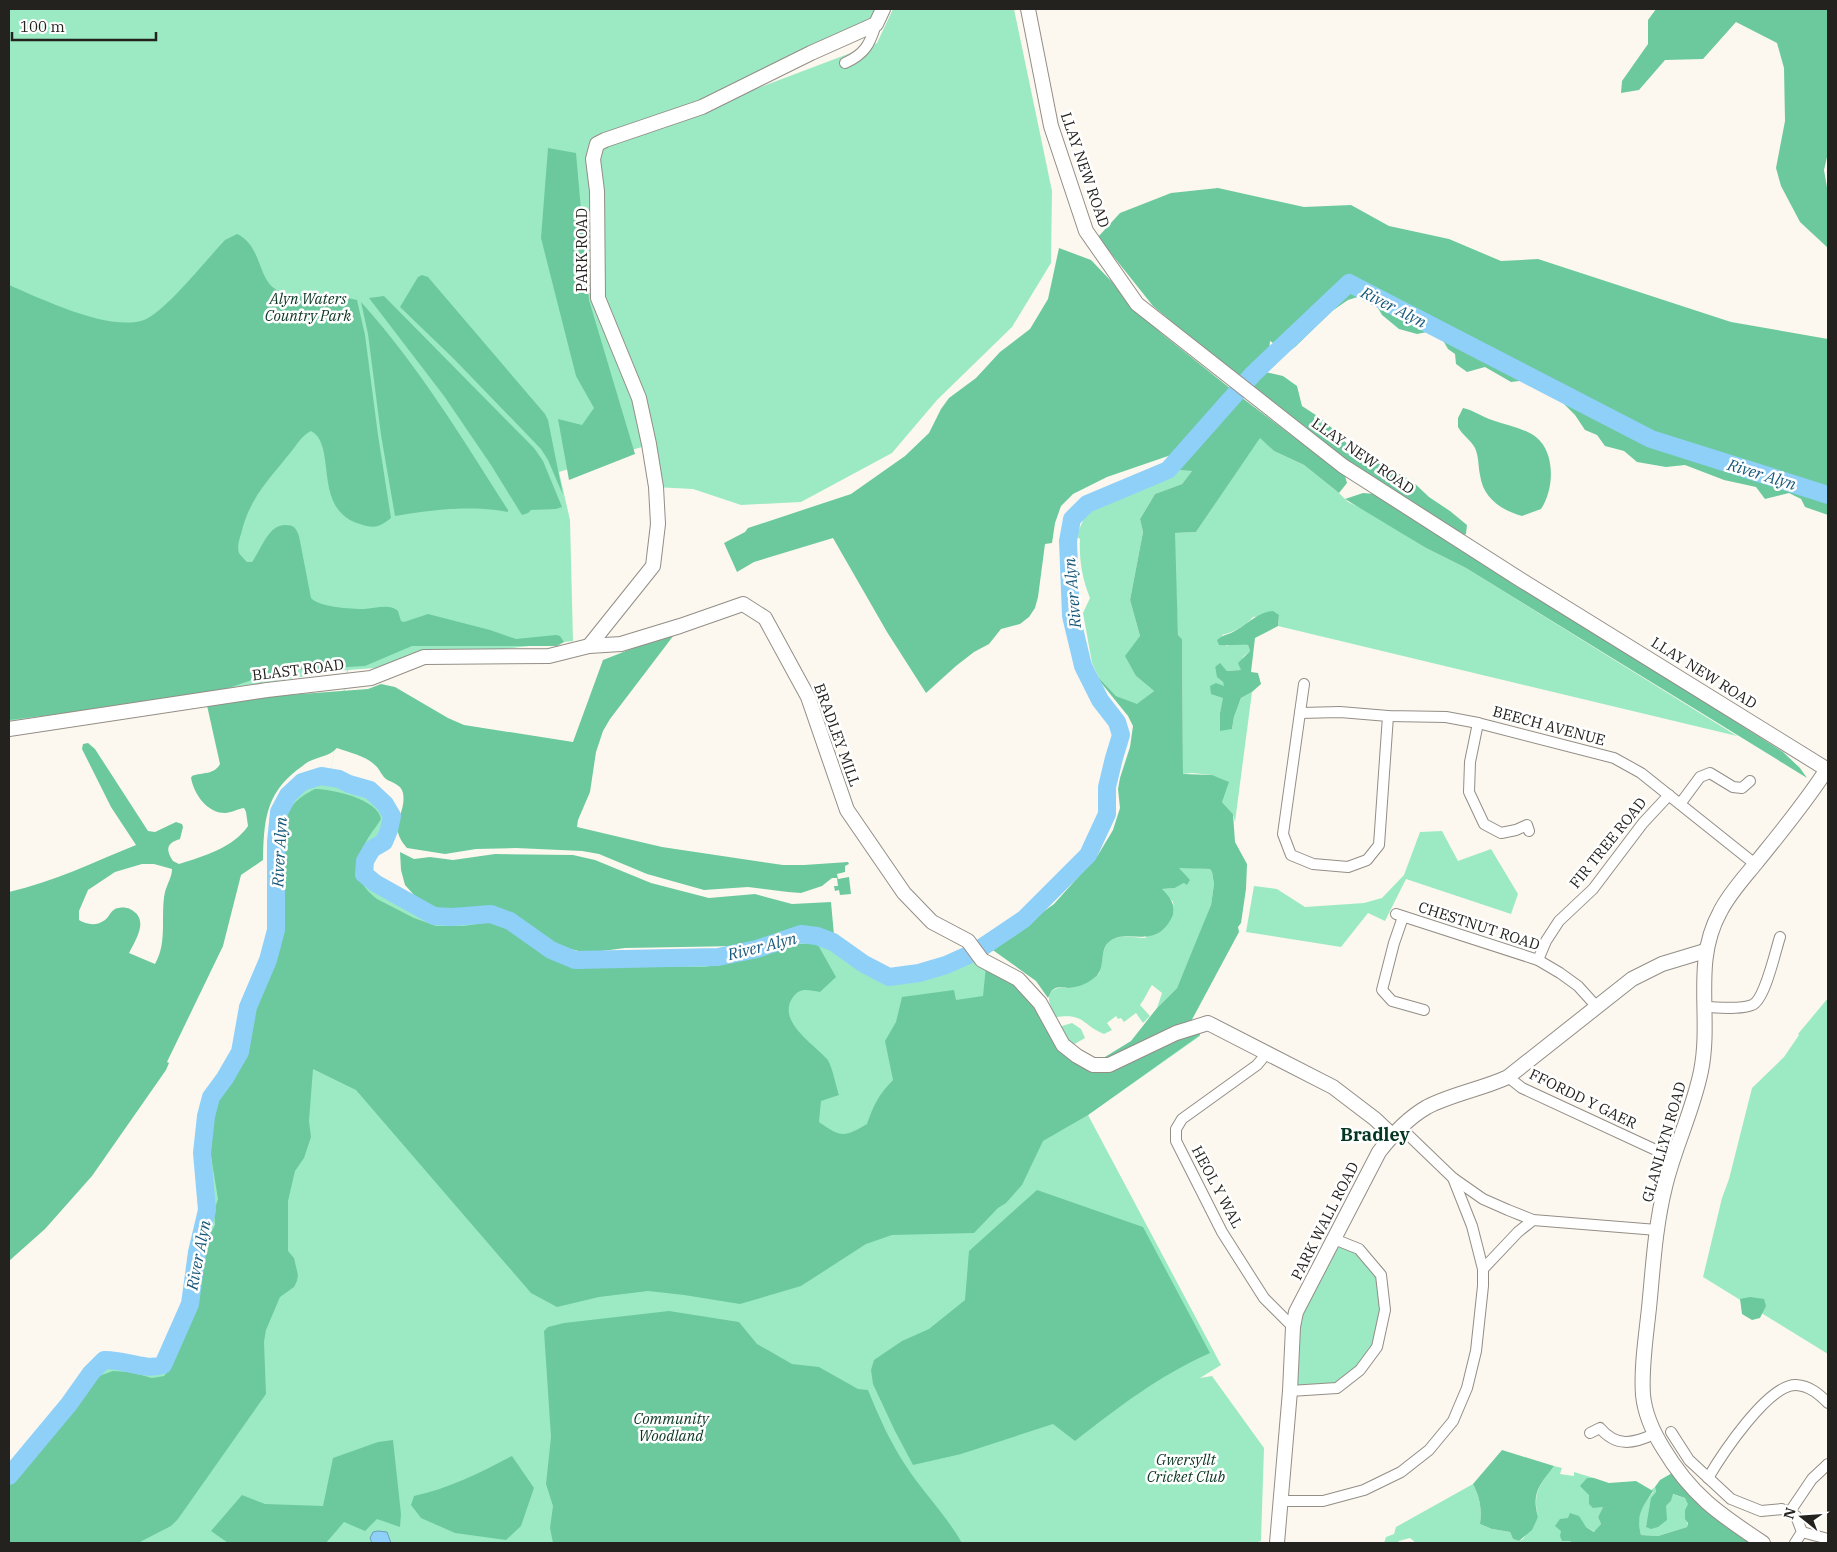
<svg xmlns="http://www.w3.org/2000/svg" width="1837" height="1552" viewBox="0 0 1837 1552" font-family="'IBM Plex Serif',serif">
<rect width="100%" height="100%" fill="#fdf8ef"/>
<!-- green -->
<g fill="#9ceac3">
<path d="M9,9H877L872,21L600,148L877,43L893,9H1014L1052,191L1051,263L1012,327L937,400L892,453L801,502L741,505L693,489L654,487L645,446L559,472L570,520L573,641L393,662L375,668L348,670L330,776L349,784L370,790L385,804L392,816L389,830L384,842L372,849L365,861L364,875L418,908L434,916L454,917L491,914L510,921L551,950L575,960L718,957L757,949L801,934L817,937L833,942L864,964L889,977L919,973L946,965L975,952L1091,1071L1198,1028L1200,1036L1088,1115L1221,1365L1200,1378L1212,1376L1264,1448L1261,1541L1255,1543H9V1476L69,1404L91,1373L104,1360C124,1359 144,1371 163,1365L190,1304L197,1252L207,1210L202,1153L206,1116L211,1097L225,1078L240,1052L248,1007L268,960L276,930V842L279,812L288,795L302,782L321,776H330L347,670L9,721Z"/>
<path d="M1260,437L1274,451L1304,465L1339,493L1348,502L1367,511L1426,548L1466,568L1737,736L1278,626L1279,615L1253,617C1246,626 1234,632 1222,635L1226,646L1236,643L1248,645L1250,651L1243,657L1241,670L1227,671L1220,664L1215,667C1217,678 1221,678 1224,684C1226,693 1222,705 1220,713L1232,729L1234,717L1241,698L1252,692L1235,822L1233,814L1222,802L1212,775L1192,773L1183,774L1182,639L1178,635L1174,545L1175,533L1196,532Z"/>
<path d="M1176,470L1192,471L1182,484L1155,494L1140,519L1143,532L1130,600L1140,636L1136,676L1154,691L1137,705L1116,696L1099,678L1092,663L1083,613L1090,598C1082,578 1079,560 1080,539L1076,536L1087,512L1106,501L1132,492L1137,486Z"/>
<polygon points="1442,831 1458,861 1491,849 1518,894 1511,914 1406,879 1385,921 1368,913 1341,947 1246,932 1254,886 1277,889 1305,907 1364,903 1382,898 1404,875 1420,832"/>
<path d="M1178,867L1210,869L1212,872L1214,884L1211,905L1204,924L1177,988L1157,1008L1162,993L1152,985C1147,992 1145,999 1140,1005L1150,1016L1143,1023L1136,1013L1124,1022L1121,1018L1118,1019L1116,1016L1107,1023L1112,1030L1104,1034C1082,1025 1085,1013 1056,1017C1051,1008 1042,992 1058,988C1062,987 1066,988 1070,988C1079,986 1090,978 1099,974C1102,965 1102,955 1105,947C1111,932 1133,937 1145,938L1174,912L1173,902L1161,889L1175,888L1184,883Z"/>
<polygon points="1828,998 1828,1354 1703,1277 1722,1198 1729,1179 1752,1088 1784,1057 1799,1035 1798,1034"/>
<polygon points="1072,1023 1081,1029 1085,1038 1071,1046 1061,1035 1062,1026"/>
<polygon points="1334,1239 1359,1249 1381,1275 1385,1310 1377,1347 1337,1388 1290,1391 1293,1327"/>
<path d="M1554,1466L1562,1468L1560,1474L1574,1476V1472L1594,1478H1587L1603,1507L1598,1517L1601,1524L1595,1532L1586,1527L1570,1541L1572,1543H1416L1410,1538L1399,1541L1398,1543H1384L1386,1537L1394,1534L1396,1527L1473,1484C1480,1498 1482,1509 1480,1524L1492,1529L1510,1532L1513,1539L1519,1541L1523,1539L1538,1517C1532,1493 1540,1484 1554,1466Z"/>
<path d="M1655,1487L1656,1492L1646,1526L1671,1501L1672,1494L1685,1498L1689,1504L1687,1527L1658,1536L1641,1535C1636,1514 1641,1508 1653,1492L1651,1490Z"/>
</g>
<!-- forest -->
<g fill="#6cc99e" fill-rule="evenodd">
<polygon points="1656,9 1828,9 1828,153 1824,170 1828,193 1828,248 1800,222 1781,186 1776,168 1785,121 1784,68 1777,43 1736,22 1703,59 1665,60 1639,90 1621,93 1622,81 1648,44 1648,20"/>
<polygon points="548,148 576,153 589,300 635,454 569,480 558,419 582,425 594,408 576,376 541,238"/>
<path d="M1218,188L1304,207L1351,205L1389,226L1449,239L1501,261L1538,259L1731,322L1828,339V515L1805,507L1801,499L1789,493L1765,499L1756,487L1724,480L1685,465L1666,467L1637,462L1624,451L1605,446L1597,435L1585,430L1575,415L1552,392L1529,380L1511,382L1485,367L1467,372L1456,364L1455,354L1448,349L1441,337L1427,332L1417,334L1399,329L1382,315L1374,301L1361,296L1348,300L1332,311L1295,347L1276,360L1265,372L1283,376L1297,386L1302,406L1325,421L1353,450L1411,480L1429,497L1450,511L1467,525L1466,534L1460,537L1350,465L1239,378L1153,306L1098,237L1120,213L1171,193ZM1294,327L1291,334L1273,359L1265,360L1269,355L1270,341L1273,343L1288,334Z"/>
<path d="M237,234C263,246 257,282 279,291C297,299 328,297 348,298L357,300L365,335L378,435L391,518C380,527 374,529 360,524C311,510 338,445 311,431C301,436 297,445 290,453C268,481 250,497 241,534C239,540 237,547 239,553C241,556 244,559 247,562H252C261,550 268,525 285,525C294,525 296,528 299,536L311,598C318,607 352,609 364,609C374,609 390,603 398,611L401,621L404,622L428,614L490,630L516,639L556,635L560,636L564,642L557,646H412L365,666L277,671L206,696L9,720V285C42,299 109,332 144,320C164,313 208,258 225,240Z"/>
<polygon points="1059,248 1091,260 1161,333 1231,389 1197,431 1171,455 1107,477 1073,494 1061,506 1055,523 1052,543 1045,544 1038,597 1035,608 1029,617 1020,624 1001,629 989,644 974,652 956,666 926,693 887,632 833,538 754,562 737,572 724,543 745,532 748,528 851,494 905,456 929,433 941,409 949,398 976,378 1000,352 1030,329 1048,299"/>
<polygon points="422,275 428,277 545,414 548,420 563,495 548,460 541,449 454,359 400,307 418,277"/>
<polygon points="384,296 534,448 543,461 562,507 556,509 531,510 528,513 522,515 491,465 444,396 369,298"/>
<path d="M361,302C418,365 462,438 508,510V512C468,505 434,510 395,516L381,435L368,334Z"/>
<path d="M1241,397L1345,476L1347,483L1339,493L1304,465L1274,451L1260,438L1196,532L1175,533L1178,635L1182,639L1183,774L1212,775L1229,782L1222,802L1233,814L1235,842L1247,864L1246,889L1241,923L1238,927L1239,932L1188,1027L1109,1062L1100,1060L1131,1041L1157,1008L1177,988L1211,905L1214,884L1212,872L1210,869L1179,868L1190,880L1187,885L1184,883L1175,888L1162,889C1170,897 1178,907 1171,919C1154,950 1128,928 1110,941C1098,949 1107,970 1094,978C1087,984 1078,987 1069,988C1064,988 1059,986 1054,989C1050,991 1050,995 1048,998L1036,981L990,948L1017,931L1054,904L1098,855L1113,830L1120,808L1118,789L1120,778L1130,747L1133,726L1128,716L1098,679L1099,678L1116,696L1137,704L1154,691L1136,676L1125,656L1140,636L1130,600L1143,532L1140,519L1155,494L1182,484L1192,471L1176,470Z"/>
<path d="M1463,408C1473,410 1483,417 1492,420C1506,425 1524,428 1536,437C1556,453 1554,490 1541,509L1522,516C1501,510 1483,498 1480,475C1478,466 1479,457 1475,448C1471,440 1462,435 1458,427V418Z"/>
<polygon points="1363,493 1376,494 1783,752 1800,768 1807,778 1466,568 1426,548 1345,499"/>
<path d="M1273,611L1279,615L1278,626L1255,638L1251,672L1258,673L1261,684L1252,692L1241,698L1234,717L1232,729L1220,731V713L1223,698L1211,694L1210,686L1216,683L1224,686L1223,682L1217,677L1215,667L1220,663L1227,671L1241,670L1238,663L1250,651L1248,645C1238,644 1229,646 1219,645L1217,640C1222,636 1225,635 1231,633C1247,626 1255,613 1273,611Z"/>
<path d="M677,631L610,719L603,731L596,752L590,792L578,820L577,827L662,847L783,865H804L848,862L849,864L845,866V872L837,874L838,879L849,877L851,894L840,895L839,890L835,891L834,886H838L837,878H832L822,886L801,893L788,892L748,887L704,890L647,874L599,854L582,851L516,848L476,849L445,854L407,848C386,825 407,815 403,793C401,784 392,783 386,779C382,776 380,770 376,766C366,756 351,753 337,748C328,757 320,756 310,761C305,763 301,768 297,770C265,795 264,822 263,860L241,875L223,946L167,1062L169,1063L166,1070L92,1176L45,1229L9,1261V892C53,882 94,862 136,845L111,807L82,749L83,744L88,743L95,749L148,831L155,832L176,822L182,824L183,827L180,839C167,843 165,849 173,861L179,864C204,856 233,848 248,826L246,812L244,808C237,809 231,813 225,813C207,813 194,794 191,778L192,776C203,772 214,775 220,764L206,701L368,689L381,684L395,687L448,718L464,725L573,742L603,660ZM142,864H154L172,869C172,877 167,884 165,892C160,915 168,942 155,964L129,953C136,939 150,919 130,909C126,907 120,907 115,909C110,912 109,917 105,920C97,926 87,925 79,920V911L88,890L115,872Z"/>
<path d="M315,789C332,789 378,799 381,819C378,824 375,828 372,832C355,857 351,880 377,899L414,918L436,926H463L492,922L500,923L541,952L578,965L704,967L746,960L792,944H804L810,942L818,945L836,977L820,992C809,990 800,987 793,997C776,1021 814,1044 827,1059C832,1065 836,1086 839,1095L821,1101L819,1122C841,1138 845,1137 867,1124C873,1106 879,1094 893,1080L885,1041L896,1022L902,997L954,990L956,1000L983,996L986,966L1017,981L1091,1071L1198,1028L1200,1035L1088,1115L1043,1141L1022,1185L1006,1203L998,1208L974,1233L892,1235L866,1244L801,1286L740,1304L684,1295L648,1291L599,1297L557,1307L531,1293L356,1090L313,1069L309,1121L311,1137L304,1158L295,1171L288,1201V1251L294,1258L298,1275L297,1281L294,1287L280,1297L266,1330L264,1342L266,1394L178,1519L171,1526L138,1543H9V1481L40,1451L60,1424L99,1376L113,1371L130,1372L152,1378L164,1376L172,1366L179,1343L196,1305L201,1257L206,1242L215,1225L214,1211L218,1199L210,1150L212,1116L215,1107L241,1058L254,1008L280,949L285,909L284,829C288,807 295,799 315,789Z"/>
<polygon points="400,852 414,859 430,857 453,860 495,854 573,855 595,860 651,883 709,898 755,894 792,904 831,902 834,935 815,930 801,929 778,934 738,946 625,948 587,953 553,945 535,931 495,910 483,908 441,909 426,904 414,895 405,885 401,870"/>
<path d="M1037,1190L1143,1227L1210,1353C1160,1375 1117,1408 1075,1441L1053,1424L961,1454L913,1465L894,1429L873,1384L871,1370L874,1360L902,1341L929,1329L965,1300L969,1251Z"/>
<polygon points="1750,1297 1764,1299 1766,1306 1760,1318 1752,1320 1742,1314 1740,1299"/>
<path d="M669,1311L739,1322L757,1344L792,1364L819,1367L858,1389L868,1390C879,1417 890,1442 906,1466C923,1492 946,1515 962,1543H553L550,1528L553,1506L546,1484L551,1437L544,1331L548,1327L564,1323Z"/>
<polygon points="393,1440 401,1514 400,1527 377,1519 365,1531 344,1522 326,1543 228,1543 211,1531 242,1495 265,1504 323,1506 333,1458 378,1442"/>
<path d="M1502,1450L1554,1466C1540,1485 1531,1492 1538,1517L1532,1530L1519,1541L1513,1539L1510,1532L1492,1529L1480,1524C1482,1509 1480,1498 1473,1484Z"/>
<path d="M512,1456L534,1488L521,1526L506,1540L455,1533L421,1518L411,1505L414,1496C450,1488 480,1473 512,1456Z"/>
<path d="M1672,1473L1717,1519L1751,1543H1572L1570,1541H1562L1560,1536L1561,1531L1555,1526L1560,1519L1568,1518L1570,1513L1579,1516L1586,1527L1594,1532L1601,1524L1598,1517L1603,1507L1593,1508L1589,1504V1495L1580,1486L1587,1478H1594L1609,1483L1636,1481L1653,1491C1642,1508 1636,1514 1641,1535L1658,1536L1687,1527L1688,1523L1685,1519V1510L1688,1504L1685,1498L1673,1494L1671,1501L1666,1506L1667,1520L1658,1527L1651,1529L1646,1527L1651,1498L1656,1492L1655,1487L1660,1480Z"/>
</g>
<!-- water -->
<polygon fill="#8fd0f9" stroke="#6f9cb8" points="378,1531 387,1532 391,1543 372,1543 370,1538 373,1532"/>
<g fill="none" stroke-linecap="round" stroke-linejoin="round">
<!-- river -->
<path stroke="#8fd0f9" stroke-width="18" d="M9,1476L69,1404L91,1373L104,1360C124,1359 144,1371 163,1365L190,1304L197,1252L207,1210L202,1153L206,1116L211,1097L225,1078L240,1052L248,1007L268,960L276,930V842L279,812L288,795L302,782L321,776L339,779L349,784L370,790L385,804L392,816L389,830L384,842L372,849L365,861L364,874L375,883L434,916L452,917L491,914L510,921L551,950L575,960L718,957L757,949L801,934L817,936L833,942L864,964L889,977L919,973L946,965L975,952L1024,919L1088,855L1107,814V787L1114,758L1121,735L1117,722L1100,700L1083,666L1071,616L1068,541L1072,519L1087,504L1168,470L1253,374L1349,283L1651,439L1828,495"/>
<!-- street casing -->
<g stroke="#938e86" stroke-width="12">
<g id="street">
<path d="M845,63C865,54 870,44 876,24"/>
<polyline points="1304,684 1283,834 1291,855 1313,864 1348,867 1367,860 1379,845 1388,716"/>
<polyline points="1300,713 1340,712 1388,716 1446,717 1478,723 1614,758 1641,773 1755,864"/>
<polyline points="1478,723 1470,762 1469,792 1484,824 1501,833 1516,830 1527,825 1529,831"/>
<polyline points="1680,804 1700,777 1710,773 1733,787 1742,788 1750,781"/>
<polyline points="1396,914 1538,960 1560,973 1578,986 1597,1007"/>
<polyline points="1403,917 1394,943 1382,990 1392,1001 1424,1010"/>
<polyline points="1538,960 1546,941 1559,921 1593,889 1643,823 1669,795"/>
<path d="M1705,1007C1718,1007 1740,1010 1752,1005C1765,1000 1775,952 1780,937"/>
<polyline points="1267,1053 1257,1065 1182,1119 1176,1129 1176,1141 1222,1232 1264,1298 1293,1327"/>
<polyline points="1508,1077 1522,1088 1673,1158"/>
<polyline points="1400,1127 1453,1178 1483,1199 1508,1210 1533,1220 1657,1230"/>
<polyline points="1483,1269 1518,1232 1533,1220"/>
<polyline points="1290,1391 1337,1388 1360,1370 1377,1347 1385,1310 1381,1275 1359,1249 1334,1239"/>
<polyline points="1671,1432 1689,1460 1731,1499 1761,1511 1782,1509 1796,1516 1802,1532 1795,1543"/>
<path d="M1590,1433L1600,1428C1616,1447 1633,1444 1654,1434"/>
<path d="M1708,1478C1721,1456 1768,1384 1796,1385C1810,1386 1819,1394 1828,1403"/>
<polyline points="1280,1501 1323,1501 1364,1490 1401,1472 1429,1450 1453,1421 1467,1388 1476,1351 1483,1286 1483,1269 1472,1226 1453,1178"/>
<polyline points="1789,1513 1812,1479 1828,1464"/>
<polyline points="1802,1532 1828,1539"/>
</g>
</g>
<!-- secondary casing -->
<g stroke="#938e86" stroke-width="16">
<g id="secondary">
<polyline points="1028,9 1051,126 1086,231 1137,304 1343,466 1521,580 1828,770"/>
<polyline points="589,646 653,566 658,524 656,487 649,444 639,398 598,298 597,191 593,159 597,144 605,140 702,107 811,53 876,24 883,9"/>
<polyline points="9,729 267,690 371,678 424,657 549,656 589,646 621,644 680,626 743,604 765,618 808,697 847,810 904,893 932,922 968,941 982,960 1018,979 1040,1003 1063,1045 1077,1056 1093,1065 1109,1065 1176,1033 1208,1023 1333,1087 1375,1119 1392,1135"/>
<path d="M1277,1543L1290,1391L1293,1327L1296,1312L1379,1152C1392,1135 1408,1118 1427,1107C1452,1094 1482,1089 1508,1077L1632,979L1662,964L1705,951"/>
<path d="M1763,1543C1719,1514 1691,1495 1663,1448C1653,1432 1645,1415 1643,1395C1641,1367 1646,1337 1649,1308C1653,1268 1655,1227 1665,1187C1674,1148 1693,1111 1701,1071C1712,1016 1692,963 1720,912C1729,894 1743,879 1756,863C1781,832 1806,802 1827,769"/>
</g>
</g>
<!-- street -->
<use href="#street" stroke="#fff" stroke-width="10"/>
<!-- secondary -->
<use href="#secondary" stroke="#fff" stroke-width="14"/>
</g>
<g text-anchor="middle" stroke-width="5" stroke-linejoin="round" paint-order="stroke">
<!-- street labels -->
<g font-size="15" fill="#23221f" stroke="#fff">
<text transform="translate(1085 170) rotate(71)" y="5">LLAY NEW ROAD</text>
<text transform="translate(582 250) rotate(-90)" y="5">PARK ROAD</text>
<text transform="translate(1363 456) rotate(35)" y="5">LLAY NEW ROAD</text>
<text transform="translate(298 670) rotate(-7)" y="5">BLAST ROAD</text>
<text transform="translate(1704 673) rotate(32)" y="5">LLAY NEW ROAD</text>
<text transform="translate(1549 726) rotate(15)" y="5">BEECH AVENUE</text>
<text transform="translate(837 735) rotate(70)" y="5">BRADLEY MILL</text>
<text transform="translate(1608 843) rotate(-51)" y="5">FIR TREE ROAD</text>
<text transform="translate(1479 926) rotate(18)" y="5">CHESTNUT ROAD</text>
<text transform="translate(1583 1099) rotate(26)" y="5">FFORDD Y GAER</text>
<text transform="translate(1664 1142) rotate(-74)" y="5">GLANLLYN ROAD</text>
<text transform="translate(1217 1187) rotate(62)" y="5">HEOL Y WAL</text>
<text transform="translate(1325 1221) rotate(-63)" y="5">PARK WALL ROAD</text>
</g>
<!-- park labels -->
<g font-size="15" font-style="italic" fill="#0a3523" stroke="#fff">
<text x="308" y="304">Alyn Waters<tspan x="308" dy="17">Country Park</tspan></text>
<text x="671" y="1424">Community<tspan x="671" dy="17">Woodland</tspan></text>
<text x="1186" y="1465">Gwersyllt<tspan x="1186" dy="17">Cricket Club</tspan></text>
</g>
<!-- water labels -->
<g font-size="16" font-style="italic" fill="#165779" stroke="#fff">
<text transform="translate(1394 307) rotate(27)" y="6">River Alyn</text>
<text transform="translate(1762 474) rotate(17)" y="6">River Alyn</text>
<text transform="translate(1072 593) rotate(-95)" y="6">River Alyn</text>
<text transform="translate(279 852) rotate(-87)" y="6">River Alyn</text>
<text transform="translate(762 946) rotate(-14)" y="6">River Alyn</text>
<text transform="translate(198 1255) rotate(-79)" y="6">River Alyn</text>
</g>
<!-- quarter labels -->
<g font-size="18" font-weight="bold" fill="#053624" stroke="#fff">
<text x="1375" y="1141">Bradley</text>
</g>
</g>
<!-- border -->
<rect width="1837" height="1552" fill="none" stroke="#23221f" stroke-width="20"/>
<!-- north arrow -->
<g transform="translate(1802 1517) rotate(287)" stroke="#ffffff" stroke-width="4" paint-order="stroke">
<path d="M0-4L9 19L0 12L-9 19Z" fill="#23221f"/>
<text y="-8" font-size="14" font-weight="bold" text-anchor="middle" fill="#23221f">N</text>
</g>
<!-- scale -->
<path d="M12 32v8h144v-8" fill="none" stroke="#23221f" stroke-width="2.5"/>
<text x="20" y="32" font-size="15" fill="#23221f" stroke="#ffffff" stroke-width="4" paint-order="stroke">100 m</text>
</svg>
